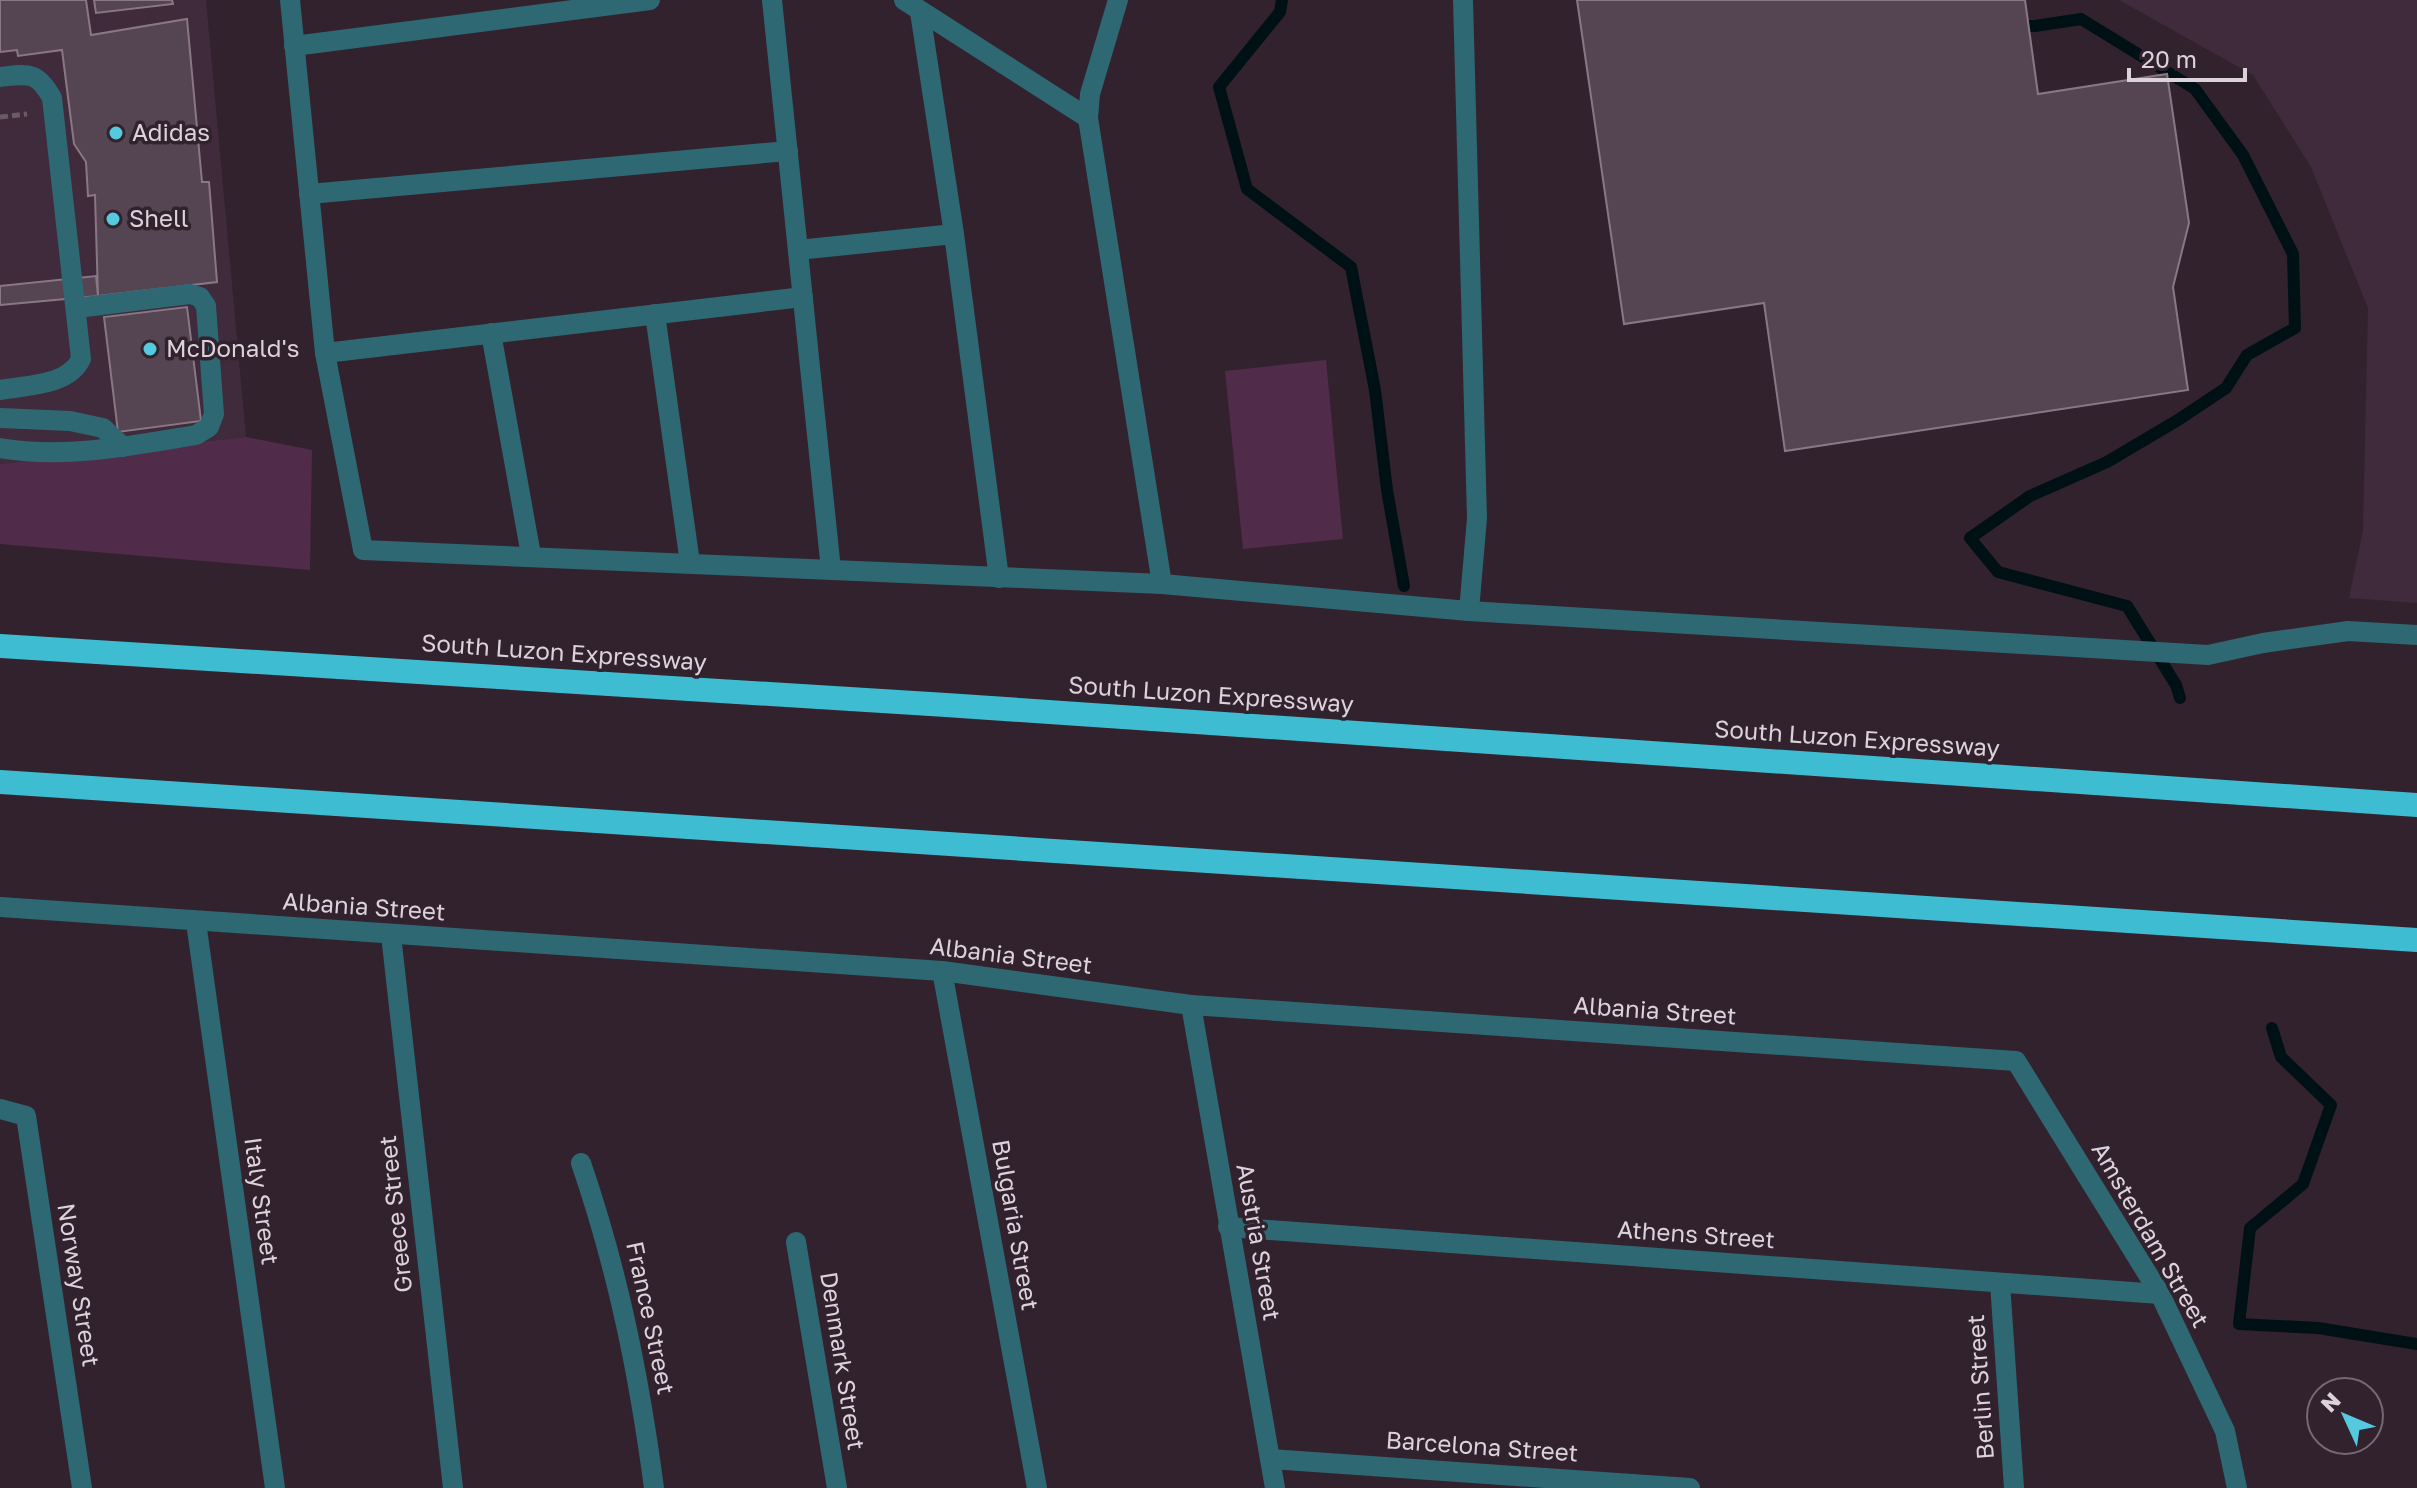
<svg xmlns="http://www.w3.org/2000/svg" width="2417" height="1488" viewBox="0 0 2417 1488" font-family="'Golos Text',sans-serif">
<rect width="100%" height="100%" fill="#32222e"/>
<!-- built -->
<g fill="#3f2b3b">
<polygon points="0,0 206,0 246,437 0,464"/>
<polygon points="2119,0 2417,0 2417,603 2349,598 2363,530 2368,308 2311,167 2253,75"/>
</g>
<!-- green -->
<g fill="#512b4a">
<polygon points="1326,360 1343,539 1243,549 1225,371"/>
<polygon points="246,437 312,450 310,570 0,544 0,464"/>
</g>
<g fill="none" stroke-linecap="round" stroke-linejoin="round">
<!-- stream -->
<g stroke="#001115" stroke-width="12">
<polyline points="1282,0 1280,12 1219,87 1247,189 1351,267 1375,390 1387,490 1404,586"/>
<polyline points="2013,26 2035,26 2081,19 2195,89 2243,155 2293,254 2295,328 2247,355 2226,388 2178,420 2107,462 2030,496 1970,538 1998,572 2127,606 2176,685 2180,698"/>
<polyline points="2272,1028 2281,1057 2331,1105 2303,1184 2250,1228 2239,1324 2318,1328 2417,1344"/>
</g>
</g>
<!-- building -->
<g fill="#554451" stroke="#8a7785" stroke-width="2">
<polygon points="0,0 86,0 91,35 187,19 202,182 209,182 217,282 98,296 95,195 88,196 86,162 74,144 62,50 18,56 17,50 0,52"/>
<polygon points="94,0 172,0 173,4 96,13"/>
<polygon points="1577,0 2025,0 2038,94 2167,74 2189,223 2173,287 2188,390 1785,451 1764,303 1624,324"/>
<polygon points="96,276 98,296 0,305 0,286"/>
<polygon points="187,307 201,421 118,432 104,317"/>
</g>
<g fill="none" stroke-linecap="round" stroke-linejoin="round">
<!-- path -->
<polyline stroke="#6a5c66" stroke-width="5" stroke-dasharray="8 4" stroke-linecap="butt" points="0,117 27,114"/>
<!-- minor -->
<g stroke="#2e6873" stroke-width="20">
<polyline points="290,0 325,353 363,550 1162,584 1469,611 2208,655 2263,643 2348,631 2417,635"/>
<polyline points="772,0 831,570"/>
<polyline points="904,0 1088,118"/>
<polyline points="1118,0 1090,94 1088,118 1162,584"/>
<polyline points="1463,0 1477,518 1469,611"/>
<polyline points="920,12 954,234 999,578"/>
<polyline points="294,46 650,0"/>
<path d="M0,77C29,74 37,71 52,98L81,359C68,386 27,385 0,390"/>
<polyline points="309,194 788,151"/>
<polyline points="798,250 954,234"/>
<polyline points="655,314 690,563"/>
<polyline points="491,333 531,555"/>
<polyline points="325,353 803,297"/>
<polyline points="0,418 70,421 103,428 123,447"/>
<path d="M0,448C66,459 130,446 196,435L209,427L214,414L206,306L200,297L190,294L77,308"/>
<polyline points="0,907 942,971 1191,1005 2016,1061 2160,1294 2225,1431 2237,1488"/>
<polyline points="196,922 275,1488"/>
<polyline points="391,935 453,1488"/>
<polyline points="942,971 1037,1488"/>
<polyline points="1191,1005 1275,1488"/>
<polyline points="0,1109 26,1116 82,1488"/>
<path d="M581,1163C618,1271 639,1375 654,1488"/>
<polyline points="1228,1227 2160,1294"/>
<polyline points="796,1242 837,1488"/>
<polyline points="2000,1283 2014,1488"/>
<polyline points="1270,1459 1690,1488"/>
</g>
<!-- highway -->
<g stroke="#3ebcd2" stroke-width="24">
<polyline points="0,646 946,705 2417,805"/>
<polyline points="0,782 2417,940"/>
</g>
</g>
<!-- markers -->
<g fill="#55cadf" stroke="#32222e" stroke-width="3">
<circle cx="116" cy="133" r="8"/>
<circle cx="113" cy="219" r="8"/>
<circle cx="150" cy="349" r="8"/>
</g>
<g text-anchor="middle" stroke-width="7" stroke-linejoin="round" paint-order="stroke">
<!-- poi labels -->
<g font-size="24" fill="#dcd2d9" stroke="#32222e" text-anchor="start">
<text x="132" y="141">Adidas</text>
<text x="129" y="227">Shell</text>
<text x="166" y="357">McDonald's</text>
</g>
<!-- street labels -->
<g font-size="24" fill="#dcd2d9" stroke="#32222e">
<text transform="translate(564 653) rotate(4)" y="8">South Luzon Expressway</text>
<text transform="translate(1211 695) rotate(4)" y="8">South Luzon Expressway</text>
<text transform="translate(1857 739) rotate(4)" y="8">South Luzon Expressway</text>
<text transform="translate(364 907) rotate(4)" y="8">Albania Street</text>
<text transform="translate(1011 956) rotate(7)" y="8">Albania Street</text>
<text transform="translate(1655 1011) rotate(4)" y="8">Albania Street</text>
<text transform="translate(261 1201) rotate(82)" y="8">Italy Street</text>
<text transform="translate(396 1214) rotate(-96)" y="8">Greece Street</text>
<text transform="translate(1015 1225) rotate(80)" y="8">Bulgaria Street</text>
<text transform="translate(1696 1235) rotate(4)" y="8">Athens Street</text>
<text transform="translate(2150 1235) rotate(60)" y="8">Amsterdam Street</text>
<text transform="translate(1258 1242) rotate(80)" y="8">Austria Street</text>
<text transform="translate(78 1285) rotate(81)" y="8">Norway Street</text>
<text transform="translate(650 1318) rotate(78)" y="8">France Street</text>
<text transform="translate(842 1361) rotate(81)" y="8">Denmark Street</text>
<text transform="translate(1981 1387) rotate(-94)" y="8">Berlin Street</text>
<text transform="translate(1482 1447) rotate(4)" y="8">Barcelona Street</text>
</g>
</g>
<!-- north arrow -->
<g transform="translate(2345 1416) rotate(314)"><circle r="38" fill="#32222e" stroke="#766872" stroke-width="2"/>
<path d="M0-6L14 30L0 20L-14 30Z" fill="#55cadf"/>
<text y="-12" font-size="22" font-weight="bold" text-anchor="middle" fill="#dcd2d9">N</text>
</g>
<!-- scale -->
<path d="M2129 68v12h116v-12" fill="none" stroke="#dcd2d9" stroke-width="4"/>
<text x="2141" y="68" font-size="24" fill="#dcd2d9" stroke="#32222e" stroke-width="6" paint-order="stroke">20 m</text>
</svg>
